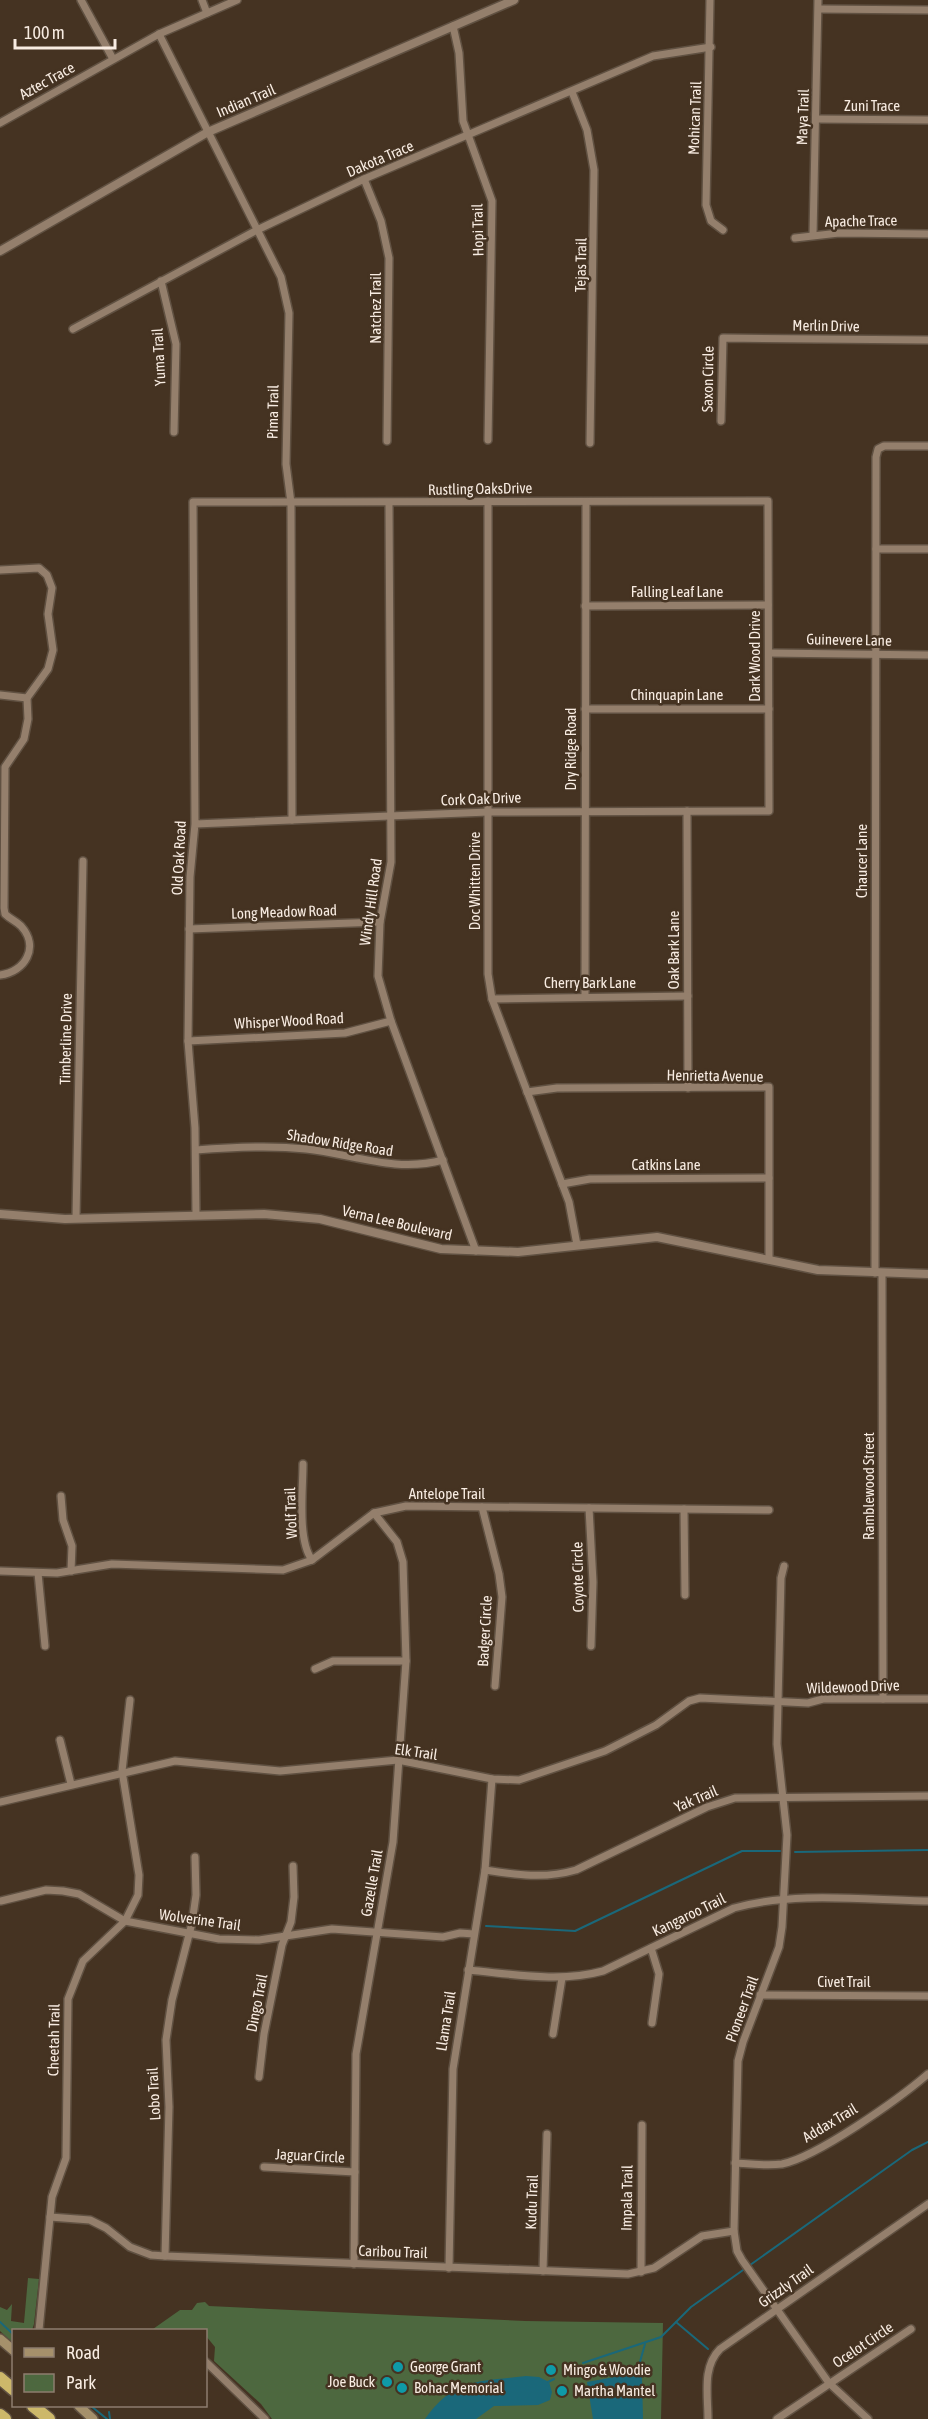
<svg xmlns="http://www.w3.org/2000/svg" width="928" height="2419" viewBox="0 0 928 2419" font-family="'Asap Condensed',sans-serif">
<rect width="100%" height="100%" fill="#453322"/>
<!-- green -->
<g fill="#4d683f">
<polygon points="28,2278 39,2279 34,2324 32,2330 14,2330 13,2343 0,2331 0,2307 7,2310 12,2304 11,2321 24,2323"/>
<polygon points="205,2302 209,2306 525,2321 663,2323 661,2419 272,2419 261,2404 214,2361 215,2347 206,2336 206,2330 153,2329 180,2310 192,2310 197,2303"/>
</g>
<!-- water -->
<g fill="#1a687a">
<polygon points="631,2374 642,2376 643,2419 593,2419 587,2382"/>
<path d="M526,2376L539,2377L549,2382L552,2392L550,2400L538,2405L494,2406L476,2419H425C455,2377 480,2382 526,2376Z"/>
</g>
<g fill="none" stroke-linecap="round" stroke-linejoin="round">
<!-- stream -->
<g stroke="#1a687a" stroke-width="2">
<polyline points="795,1852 928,1850"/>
<polyline points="486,1926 575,1931 742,1851 780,1851"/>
<polyline points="0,2322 14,2335"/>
<polyline points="676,2322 708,2349"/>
<polyline points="583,2363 661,2337 691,2307 912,2150 928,2142"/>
<polyline points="636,2376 645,2344"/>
<polyline points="548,2382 554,2379"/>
<polyline points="91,2406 107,2419"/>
<polyline points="109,2412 110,2419"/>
</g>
<!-- minor casing -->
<g stroke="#605142" stroke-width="10">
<g id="minor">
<polyline points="81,0 113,59"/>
<polyline points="202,0 207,13"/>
<polyline points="710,0 706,205 711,221 723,230"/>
<polyline points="819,9 928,10"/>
<polyline points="453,26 459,53 463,121 492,201 488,440"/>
<polyline points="159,34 281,277 289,313 286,464 291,503 292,820"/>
<polyline points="572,92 587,130 594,170 590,443"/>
<polyline points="817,119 928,120"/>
<polyline points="0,123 159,34 237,0"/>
<polyline points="364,179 381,221 389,258 387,441"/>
<polyline points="813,235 818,0"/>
<polyline points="795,238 839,233 928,234"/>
<polyline points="161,281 176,344 174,432"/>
<polyline points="73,329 257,230 364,179 653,56 711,47"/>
<polyline points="721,421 723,338 928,340"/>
<polyline points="488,501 488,974 492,999 569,1202 577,1245"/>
<polyline points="389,503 391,862 380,922 378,976 391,1021 476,1251"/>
<polyline points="876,549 928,549"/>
<path d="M0,570L39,568L47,575L52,588L48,614L53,650L48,669L27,698L28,719L24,739L5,767L4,908L5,914C10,919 16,921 21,926C40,947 25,972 0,975"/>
<polyline points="585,606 768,605"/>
<polyline points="769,653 928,655"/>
<polyline points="0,695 27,698"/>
<polyline points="585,709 769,709"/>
<polyline points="687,811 688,1088"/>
<polyline points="195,824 488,812 769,811 768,501 193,502 195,824 190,877 188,1041 195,1128 196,1215"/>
<polyline points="189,929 380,922"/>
<polyline points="585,996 586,502"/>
<polyline points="492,999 688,996"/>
<polyline points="188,1041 345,1033 391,1021"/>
<polyline points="527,1092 557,1088 769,1087 769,1260"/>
<path d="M196,1150C233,1147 269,1145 306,1149C353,1154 395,1173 443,1160"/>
<polyline points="562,1184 590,1179 769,1178"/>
<polyline points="76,1218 83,861"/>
<polyline points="875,1273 876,457 878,449 884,446 928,446"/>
<polyline points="882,1273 883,1699"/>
<path d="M303,1464C303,1489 297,1540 312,1560"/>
<polyline points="61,1496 63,1520 72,1546 71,1571"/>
<polyline points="482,1507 499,1574 502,1597 495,1686"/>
<polyline points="589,1508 593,1582 591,1646"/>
<polyline points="684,1509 685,1595"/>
<polyline points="784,1566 781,1578 777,1744 787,1835 782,1927 779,1947 743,2042 738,2061 734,2231 737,2251 742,2260 829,2383 868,2419"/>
<polyline points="0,1571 57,1573 112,1564 283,1570 312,1560 374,1513 406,1506 769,1510"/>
<polyline points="38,1573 45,1646"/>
<polyline points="315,1669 333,1661 406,1661"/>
<polyline points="60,1740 71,1784"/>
<polyline points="0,1802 175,1761 280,1771 398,1760 492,1779 519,1780 605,1751 656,1725 689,1701 700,1698 808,1703 823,1699 928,1699"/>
<path d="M485,1870C517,1875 545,1879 576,1870L707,1807L735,1798L928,1796"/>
<polyline points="1,1901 46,1890 63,1891 79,1894 125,1921 219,1939 259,1940 332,1929 443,1937 460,1933 474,1934"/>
<polyline points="651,1948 659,1974 652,2023"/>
<path d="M468,1970C513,1974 559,1983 603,1971L734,1908C795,1891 865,1900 928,1901"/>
<polyline points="760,1995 928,1996"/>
<polyline points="553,2034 562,1978"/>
<polyline points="259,2077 264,2034 282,1945 291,1922 294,1897 293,1866"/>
<path d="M735,2163C750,2164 767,2166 782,2164C817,2157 899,2099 928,2074"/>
<polyline points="264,2167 355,2172"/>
<polyline points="50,2217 90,2220 106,2228 130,2247 151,2255 165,2256 628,2274 654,2268 702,2236 734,2231"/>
<polyline points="165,2256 169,2107 166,2040 172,2000 192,1923 196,1895 195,1857"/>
<polyline points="354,2264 356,2054 393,1842 406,1661 403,1562 397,1542 374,1513"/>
<polyline points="449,2268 453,2069 485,1870 492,1779"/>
<polyline points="543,2271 547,2134"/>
<polyline points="641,2272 642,2125"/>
<polyline points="39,2330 52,2197 66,2158 68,1999 83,1961 125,1921 138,1895 139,1875 122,1771 130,1700"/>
<polyline points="206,2362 265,2419"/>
<path d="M708,2419C708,2395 702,2367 720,2349L928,2204"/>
<polyline points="777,2419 911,2329"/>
</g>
</g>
<!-- tertiary casing -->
<g stroke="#605142" stroke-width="11">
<g id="tertiary">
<polyline points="0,251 208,132 514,0"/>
<polyline points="0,1214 65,1219 264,1214 320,1219 441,1249 518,1252 657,1237 818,1270 928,1274"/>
</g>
</g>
<!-- secondary casing -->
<g stroke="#605142" stroke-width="12">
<g id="secondary">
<polyline points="0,2339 14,2351"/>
<polyline points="79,2406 93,2419"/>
</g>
</g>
<!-- motorway casing -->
<g stroke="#605142" stroke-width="15">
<g id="motorway">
<polyline points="0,2378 14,2390"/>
<polyline points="33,2406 49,2419"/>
<polyline points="0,2415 5,2419"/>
</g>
</g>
<!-- minor -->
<use href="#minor" stroke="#947f6c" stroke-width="7"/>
<!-- tertiary -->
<use href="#tertiary" stroke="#947f6c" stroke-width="8"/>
<!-- secondary -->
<use href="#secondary" stroke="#a5906b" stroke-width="9"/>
<!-- motorway -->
<use href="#motorway" stroke="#cdb86a" stroke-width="12"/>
</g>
<!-- markers -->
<g fill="#0f9aa8" stroke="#453322" stroke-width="2">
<circle cx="398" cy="2367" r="6"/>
<circle cx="551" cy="2370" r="6"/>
<circle cx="387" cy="2382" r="6"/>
<circle cx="402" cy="2388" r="6"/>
<circle cx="562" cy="2391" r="6"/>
</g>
<g text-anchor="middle" stroke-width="5" stroke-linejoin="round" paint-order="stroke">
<!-- street labels -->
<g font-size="15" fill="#f8ece2" stroke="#453322">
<text transform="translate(47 81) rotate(-29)" y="5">Aztec Trace</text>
<text transform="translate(246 101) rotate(-23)" y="5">Indian Trail</text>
<text x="872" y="111">Zuni Trace</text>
<text transform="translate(803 117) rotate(-88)" y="5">Maya Trail</text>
<text transform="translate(695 118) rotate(-88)" y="5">Mohican Trail</text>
<text transform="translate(380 159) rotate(-23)" y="5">Dakota Trace</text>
<text transform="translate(861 221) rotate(-1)" y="5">Apache Trace</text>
<text transform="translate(478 230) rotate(-91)" y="5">Hopi Trail</text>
<text transform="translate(581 265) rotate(-89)" y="5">Tejas Trail</text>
<text transform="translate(376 308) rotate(-90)" y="5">Natchez Trail</text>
<text transform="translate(826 326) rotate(1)" y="5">Merlin Drive</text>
<text transform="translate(159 357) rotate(-93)" y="5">Yuma Trail</text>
<text transform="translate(708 379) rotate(-89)" y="5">Saxon Circle</text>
<text transform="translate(273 412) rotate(-89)" y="5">Pima Trail</text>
<text transform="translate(480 489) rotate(-1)" y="5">Rustling OaksDrive</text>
<text x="677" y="597">Falling Leaf Lane</text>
<text transform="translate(849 640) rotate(1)" y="5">Guinevere Lane</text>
<text transform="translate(755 656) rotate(-90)" y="5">Dark Wood Drive</text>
<text x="677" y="700">Chinquapin Lane</text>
<text transform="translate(571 749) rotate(-90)" y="5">Dry Ridge Road</text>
<text transform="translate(481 799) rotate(-2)" y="5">Cork Oak Drive</text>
<text transform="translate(179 858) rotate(-87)" y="5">Old Oak Road</text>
<text transform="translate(862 861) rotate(-90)" y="5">Chaucer Lane</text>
<text transform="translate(475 881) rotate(-90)" y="5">Doc Whitten Drive</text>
<text transform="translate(371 902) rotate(-82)" y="5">Windy Hill Road</text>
<text transform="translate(284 912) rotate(-2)" y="5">Long Meadow Road</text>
<text transform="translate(674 950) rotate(-90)" y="5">Oak Bark Lane</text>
<text x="590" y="988">Cherry Bark Lane</text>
<text transform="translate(289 1021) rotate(-3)" y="5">Whisper Wood Road</text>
<text transform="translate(66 1039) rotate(-89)" y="5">Timberline Drive</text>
<text transform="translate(715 1076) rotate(1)" y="5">Henrietta Avenue</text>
<text transform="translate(340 1143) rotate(9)" y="5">Shadow Ridge Road</text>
<text x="666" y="1170">Catkins Lane</text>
<text transform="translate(397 1223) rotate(13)" y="5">Verna Lee Boulevard</text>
<text transform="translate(869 1486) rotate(-90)" y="5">Ramblewood Street</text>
<text x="447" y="1499">Antelope Trail</text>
<text transform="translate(291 1513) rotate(-92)" y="5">Wolf Trail</text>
<text transform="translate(578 1577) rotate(-91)" y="5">Coyote Circle</text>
<text transform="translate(485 1631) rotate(-87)" y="5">Badger Circle</text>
<text transform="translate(853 1687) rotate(-2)" y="5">Wildewood Drive</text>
<text transform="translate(416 1752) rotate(8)" y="5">Elk Trail</text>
<text transform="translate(696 1799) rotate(-23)" y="5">Yak Trail</text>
<text transform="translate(372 1883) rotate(-80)" y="5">Gazelle Trail</text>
<text transform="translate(689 1915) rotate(-26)" y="5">Kangaroo Trail</text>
<text transform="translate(200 1920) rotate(8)" y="5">Wolverine Trail</text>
<text x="844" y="1987">Civet Trail</text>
<text transform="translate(257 2003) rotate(-79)" y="5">Dingo Trail</text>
<text transform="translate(742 2009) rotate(-70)" y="5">Pioneer Trail</text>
<text transform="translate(446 2021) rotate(-81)" y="5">Llama Trail</text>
<text transform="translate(54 2040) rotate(-89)" y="5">Cheetah Trail</text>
<text transform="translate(154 2094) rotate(-93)" y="5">Lobo Trail</text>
<text transform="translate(830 2123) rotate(-31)" y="5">Addax Trail</text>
<text transform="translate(310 2156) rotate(3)" y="5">Jaguar Circle</text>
<text transform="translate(627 2198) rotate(-89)" y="5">Impala Trail</text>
<text transform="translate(532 2202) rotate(-88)" y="5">Kudu Trail</text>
<text transform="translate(393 2252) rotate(2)" y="5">Caribou Trail</text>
<text transform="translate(786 2286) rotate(-35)" y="5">Grizzly Trail</text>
<text transform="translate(863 2345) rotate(-34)" y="5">Ocelot Circle</text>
</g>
<!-- poi labels -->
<g font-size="15" fill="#f8ece2" stroke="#453322" text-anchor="start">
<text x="410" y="2372">George Grant</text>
<text x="563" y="2375">Mingo &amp; Woodie</text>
<text x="375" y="2387" text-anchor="end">Joe Buck</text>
<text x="414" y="2393">Bohac Memorial</text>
<text x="574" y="2396">Martha Mantel</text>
</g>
</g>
<!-- legend -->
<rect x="12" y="2329" width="195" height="78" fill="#453322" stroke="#8d7d6f" stroke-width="1.5"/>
<rect x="24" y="2348" width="30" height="9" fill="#a5906b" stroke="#8d7d6f" stroke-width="1.5"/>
<text x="66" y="2359" font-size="18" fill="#f8ece2">Road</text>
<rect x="24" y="2374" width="30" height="18" fill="#4d683f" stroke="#8d7d6f" stroke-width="1.5"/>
<text x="66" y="2389" font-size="18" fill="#f8ece2">Park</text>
<!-- scale -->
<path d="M15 39v9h100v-9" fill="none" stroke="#f8ece2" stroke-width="3"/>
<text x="24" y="39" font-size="18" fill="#f8ece2" stroke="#453322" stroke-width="4.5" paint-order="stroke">100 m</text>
</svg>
